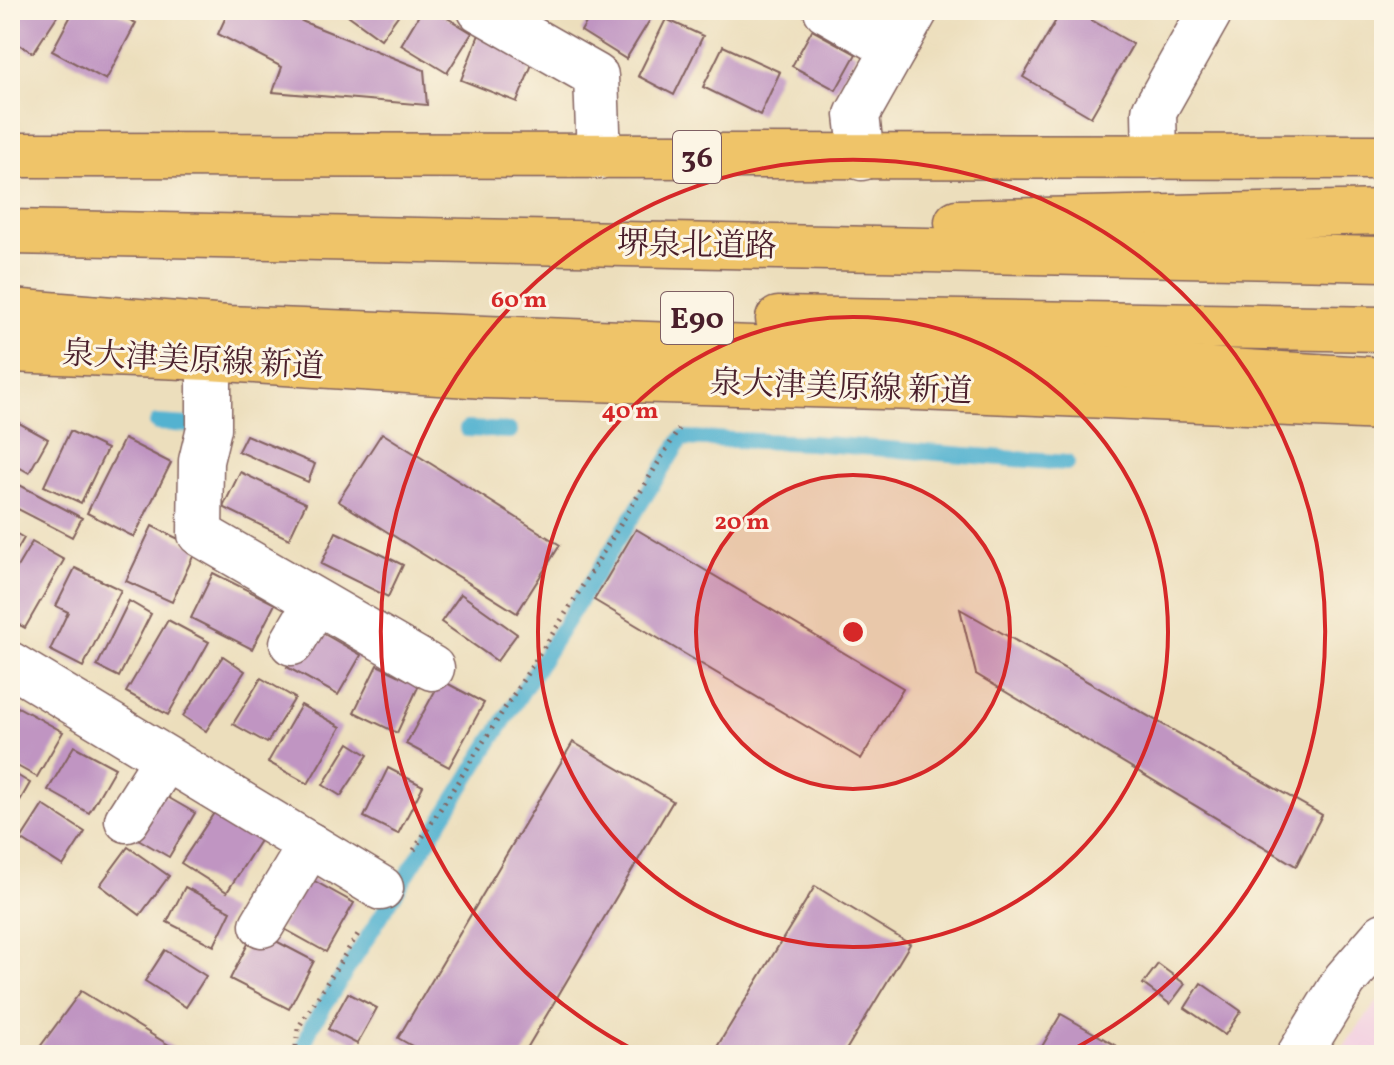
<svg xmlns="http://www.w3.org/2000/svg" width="1394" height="1065" viewBox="0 0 1394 1065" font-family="Vollkorn,'Noto Serif JP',serif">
<rect width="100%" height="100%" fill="#fcf5e5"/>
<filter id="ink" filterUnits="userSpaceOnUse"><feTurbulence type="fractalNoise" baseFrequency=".0125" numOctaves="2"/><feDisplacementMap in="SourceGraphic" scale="16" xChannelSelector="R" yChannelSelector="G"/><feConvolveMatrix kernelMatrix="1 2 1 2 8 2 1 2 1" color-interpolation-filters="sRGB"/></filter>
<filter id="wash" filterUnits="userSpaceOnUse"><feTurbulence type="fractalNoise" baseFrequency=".006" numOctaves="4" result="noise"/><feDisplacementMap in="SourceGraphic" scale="32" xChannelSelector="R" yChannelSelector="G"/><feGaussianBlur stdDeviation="1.8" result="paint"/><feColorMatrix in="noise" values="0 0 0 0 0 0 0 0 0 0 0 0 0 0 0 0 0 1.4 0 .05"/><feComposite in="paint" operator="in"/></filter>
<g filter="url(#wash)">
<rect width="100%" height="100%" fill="#ecdebc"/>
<!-- built -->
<polygon fill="#f2cfe1" points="1384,993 1384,1055 1337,1055"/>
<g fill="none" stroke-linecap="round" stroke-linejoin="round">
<!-- stream -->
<g stroke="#52b2d0" stroke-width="16">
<polyline points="157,423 190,425"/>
<polyline points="467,429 510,431"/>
<polyline points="305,1055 301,1053 311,1027 682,438 810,443 1067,463"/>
</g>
</g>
<g id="blocks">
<!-- building -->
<g fill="#c095c2">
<polygon points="10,10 61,10 33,53 10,39"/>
<polygon points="74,10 111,10 136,23 106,80 52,51"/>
<polygon points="229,10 281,10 304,22 424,70 427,105 273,92 282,67 218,34"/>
<polygon points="341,10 402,10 381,39"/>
<polygon points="422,10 434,10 472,33 447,73 401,45"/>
<polygon points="594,10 656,10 626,59 581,31"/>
<polygon points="1062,10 1074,10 1133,44 1091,117 1023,77"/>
<polygon points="666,19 703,36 674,95 638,76"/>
<polygon points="812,30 856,54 836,90 792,66"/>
<polygon points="480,32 536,54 517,102 461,80"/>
<polygon points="723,46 780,72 760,115 703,87"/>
<polygon points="10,418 48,439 29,473 10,462"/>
<polygon points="70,431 107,449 81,503 44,486"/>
<polygon points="382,433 560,545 517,613 338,501"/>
<polygon points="246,435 315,464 308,482 238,451"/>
<polygon points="124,439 171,463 134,537 87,513"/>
<polygon points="240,472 306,503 289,539 223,507"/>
<polygon points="10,480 82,518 72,537 10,505"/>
<polygon points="152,526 197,548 172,602 126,581"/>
<polygon points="636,529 903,688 861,759 594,600"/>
<polygon points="10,530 24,538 10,562"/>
<polygon points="336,532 403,565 388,597 321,564"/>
<polygon points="32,542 64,560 25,628 10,620 10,579"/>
<polygon points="75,568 121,590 83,667 50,650 68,612 56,606"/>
<polygon points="213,573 275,604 252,649 191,618"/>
<polygon points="461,594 517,634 497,661 441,622"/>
<polygon points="129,601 151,614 119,677 97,666"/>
<polygon points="960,609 1322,815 1296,866 976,674"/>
<polygon points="168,620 209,642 168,715 126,692"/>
<polygon points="310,626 361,655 338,695 287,667"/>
<polygon points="223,656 245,671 206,731 183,716"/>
<polygon points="377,665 419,685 397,733 354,712"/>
<polygon points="261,678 295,698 267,743 233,724"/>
<polygon points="441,680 484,703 449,767 406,744"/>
<polygon points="301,705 341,727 308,784 268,762"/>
<polygon points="18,707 63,732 37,777 10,762 10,721"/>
<polygon points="573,742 673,801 523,1055 428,1055 398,1038"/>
<polygon points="349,743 368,755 341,796 323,785"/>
<polygon points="74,746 115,768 89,813 48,790"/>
<polygon points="388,768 423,786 398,834 364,817"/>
<polygon points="10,771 30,783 10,818"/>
<polygon points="152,788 195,813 169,857 126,832"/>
<polygon points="43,805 85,832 63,866 21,839"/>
<polygon points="216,810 261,839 227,892 181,863"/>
<polygon points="128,847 169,876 140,915 100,885"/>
<polygon points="309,878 354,903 326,952 281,927"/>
<polygon points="815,886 910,944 843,1055 712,1055"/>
<polygon points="185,887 231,911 214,946 167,922"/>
<polygon points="255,930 314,961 289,1009 230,979"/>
<polygon points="165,950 206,976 186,1007 145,981"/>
<polygon points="1158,964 1185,984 1170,1004 1143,984"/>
<polygon points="1201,983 1241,1011 1225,1035 1185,1008"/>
<polygon points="81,991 185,1055 34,1055"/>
<polygon points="348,993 377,1008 357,1044 328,1029"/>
<polygon points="1061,1014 1132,1055 1037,1055"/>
</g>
</g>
</g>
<g filter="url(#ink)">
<use href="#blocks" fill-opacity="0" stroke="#83625e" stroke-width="2"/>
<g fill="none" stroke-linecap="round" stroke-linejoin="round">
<!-- minor casing -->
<g stroke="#83625e" stroke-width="47">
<g id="minor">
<polyline points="480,10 596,76 599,157"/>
<polyline points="826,10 894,49"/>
<polyline points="1155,157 1154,111 1211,10"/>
<polyline points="862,158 857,115 916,10"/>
<polyline points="209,358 209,428 201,461 200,534 432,668"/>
<polyline points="292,643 316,602"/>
<polyline points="10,664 381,888"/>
<polyline points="127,820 166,759"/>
<polyline points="262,925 310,845"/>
<polyline points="1299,1055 1345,980 1384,935"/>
</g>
</g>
<!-- major casing -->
<g stroke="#83625e" stroke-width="47">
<g id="major">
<polyline points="10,155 1384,157"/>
<polyline points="10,350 209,358 485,376 918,388 1384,408"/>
</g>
</g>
<!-- highway casing -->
<g stroke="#83625e" stroke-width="47">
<g id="highway">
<polyline points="957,222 1384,212"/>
<polyline points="10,232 1384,259"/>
<polyline points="10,311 228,328 985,357 1384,380"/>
<polyline points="778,319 1384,329"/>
</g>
</g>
<!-- path -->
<g stroke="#83625e" stroke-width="5" stroke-dasharray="2 6" stroke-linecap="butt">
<polyline points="414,850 569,608 679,429"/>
<polyline points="295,1055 298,1028 360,931"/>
</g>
<!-- minor -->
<use href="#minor" stroke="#fff" stroke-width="44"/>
<!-- major -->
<use href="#major" stroke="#efc469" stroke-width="44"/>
<!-- highway -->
<use href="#highway" stroke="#efc469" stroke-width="44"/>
</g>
</g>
<!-- distance rings -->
<circle cx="853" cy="632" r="157" fill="#d62828" fill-opacity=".12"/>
<g fill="none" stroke="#d62828" stroke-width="4">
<circle cx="853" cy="632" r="157"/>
<circle cx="853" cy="632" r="315"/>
<path d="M642 1054A472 472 0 1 1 1064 1054"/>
</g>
<g text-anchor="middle" stroke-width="6" stroke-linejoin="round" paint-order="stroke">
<!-- shield labels -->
<g fill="#fcf5e5" stroke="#7f5f63" stroke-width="2">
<rect x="673" y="131" width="48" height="52" rx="6"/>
<rect x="661" y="292" width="72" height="52" rx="6"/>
</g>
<g font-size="30" font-weight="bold" fill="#4a1f2b">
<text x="697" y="167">36</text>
<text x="697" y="328">E90</text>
</g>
<!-- street labels -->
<g font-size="32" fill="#4a1f2b" stroke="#fcf5e5">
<text transform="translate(697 244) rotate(1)" y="11">堺泉北道路</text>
<text transform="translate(193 359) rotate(3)" y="11">泉大津美原線 新道</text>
<text transform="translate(841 386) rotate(2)" y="11">泉大津美原線 新道</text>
</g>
</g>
<circle cx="853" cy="632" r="12" fill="#d62828" stroke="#fcf5e5" stroke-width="4"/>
<g font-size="24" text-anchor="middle" font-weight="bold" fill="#d62828" stroke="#fcf5e5" stroke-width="6" stroke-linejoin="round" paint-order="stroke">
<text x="519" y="307">60 m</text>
<text x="630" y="418">40 m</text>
<text x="742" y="529">20 m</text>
</g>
<!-- margin -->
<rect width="1394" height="1065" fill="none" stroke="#fcf5e5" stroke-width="40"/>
</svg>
